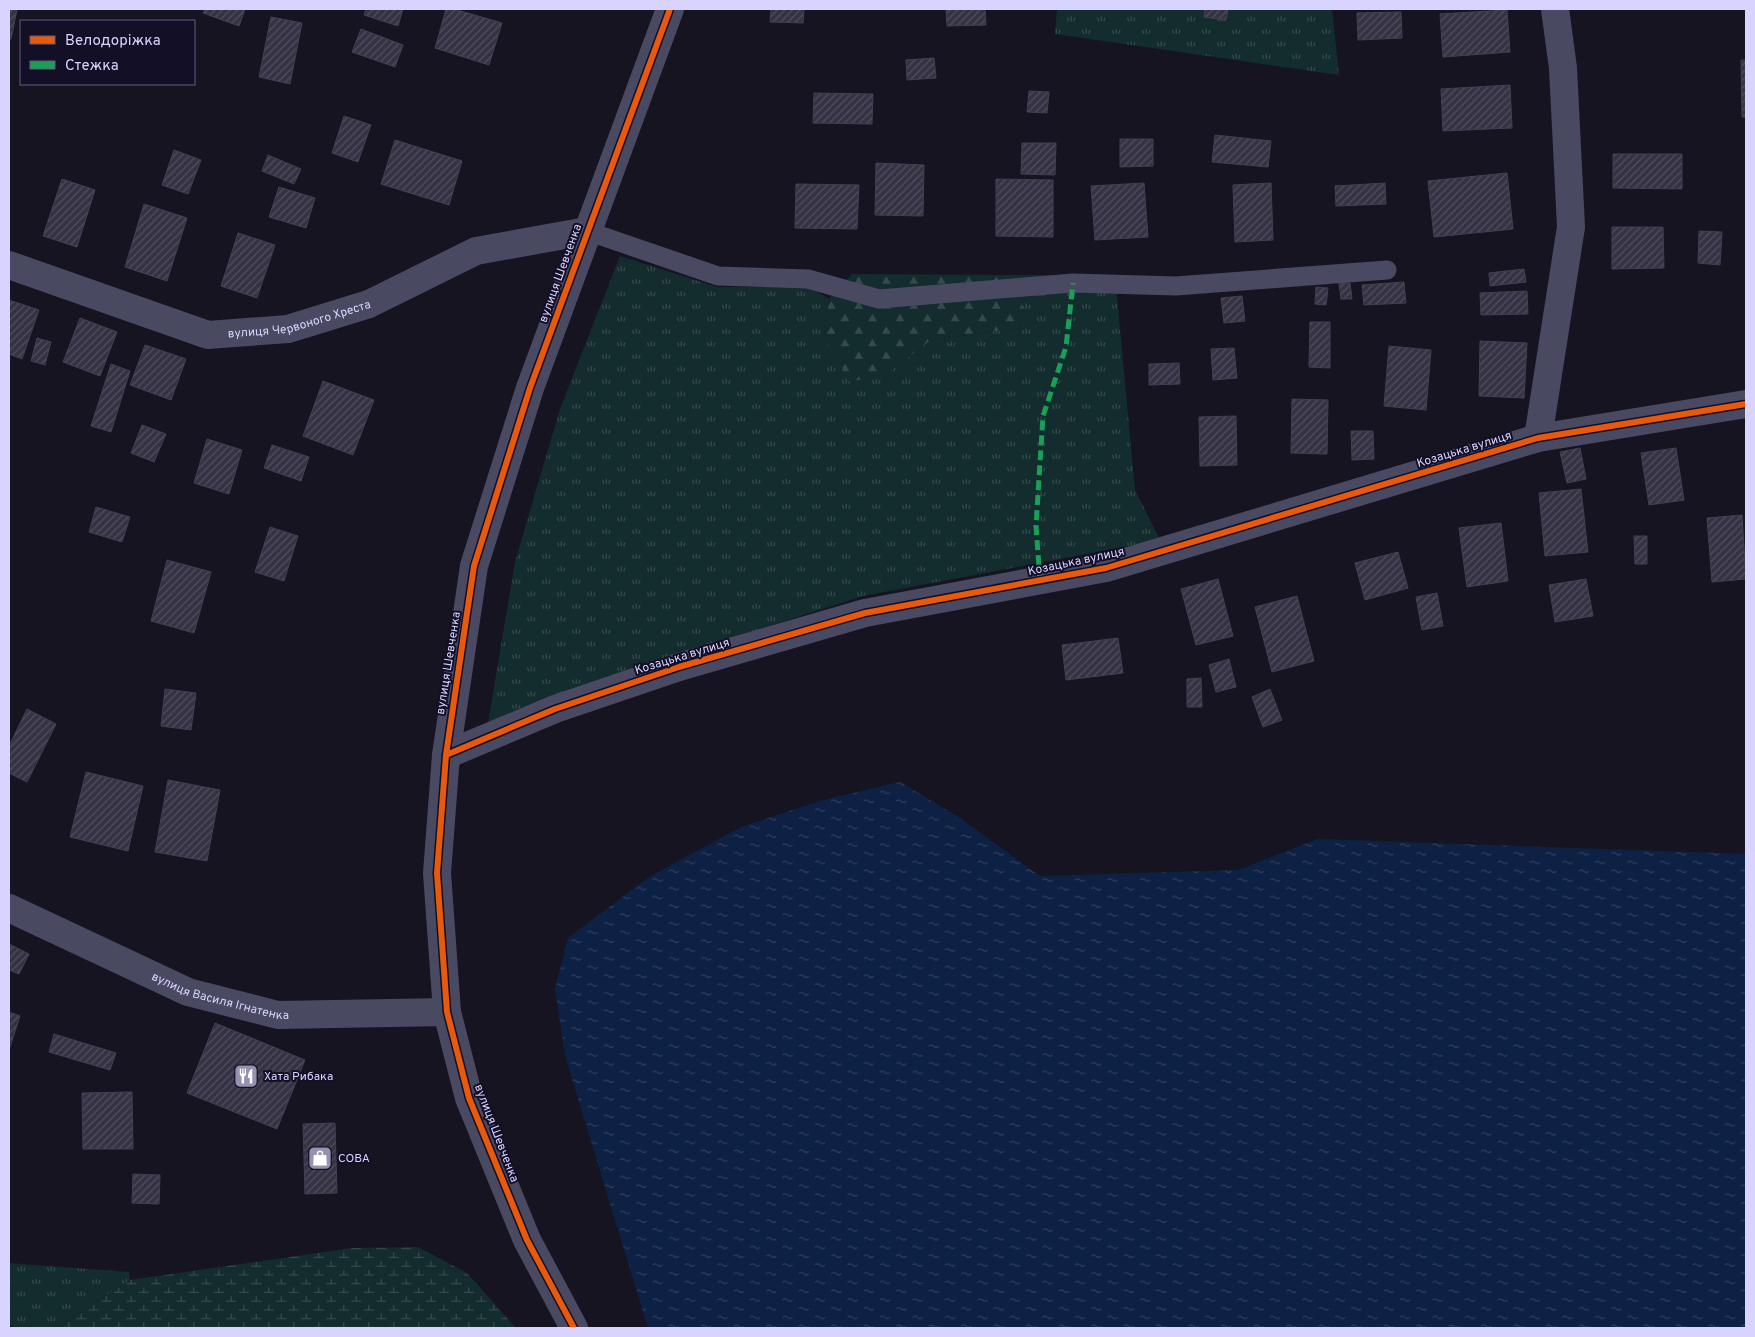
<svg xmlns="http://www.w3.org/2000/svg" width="1755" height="1337" viewBox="0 0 1755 1337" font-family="Overpass,sans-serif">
<defs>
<pattern id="grass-tufts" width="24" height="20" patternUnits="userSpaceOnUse" patternTransform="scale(1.25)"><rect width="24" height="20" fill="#132c2d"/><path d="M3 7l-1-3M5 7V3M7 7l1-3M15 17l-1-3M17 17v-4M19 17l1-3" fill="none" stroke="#354a4c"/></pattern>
<pattern id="forest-firs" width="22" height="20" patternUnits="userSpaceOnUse" patternTransform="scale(1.25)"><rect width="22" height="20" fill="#132c2d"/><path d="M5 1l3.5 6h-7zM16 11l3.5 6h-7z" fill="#354a4c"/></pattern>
<pattern id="wetland-marsh" width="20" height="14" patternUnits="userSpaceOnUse" patternTransform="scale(1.25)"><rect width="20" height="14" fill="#132c2d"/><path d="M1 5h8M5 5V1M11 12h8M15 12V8" fill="none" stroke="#354a4c"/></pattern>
<pattern id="water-ripples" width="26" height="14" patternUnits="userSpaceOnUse" patternTransform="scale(1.25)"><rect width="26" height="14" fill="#0d2144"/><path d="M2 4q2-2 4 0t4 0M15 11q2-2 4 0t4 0" fill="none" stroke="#304060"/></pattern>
<pattern id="building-hatch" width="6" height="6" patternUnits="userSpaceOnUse" patternTransform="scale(1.25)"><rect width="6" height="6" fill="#343243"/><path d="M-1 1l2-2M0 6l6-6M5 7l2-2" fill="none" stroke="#514f5f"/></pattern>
</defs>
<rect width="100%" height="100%" fill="#161421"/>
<!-- grass -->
<g fill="url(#grass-tufts)">
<polygon points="1057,9 1332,9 1339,75 1055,34"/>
<polygon points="620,256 717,287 809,287 829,299 824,330 828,345 888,373 931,340 1026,327 1017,275 1115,275 1135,490 1160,540 863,596 544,698 488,723 515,562 560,409"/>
<polygon points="9,1263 129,1272 130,1280 56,1328 17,1328 9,1325"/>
</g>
<!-- forest -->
<polygon fill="url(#forest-firs)" points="852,274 1017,275 1026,327 931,340 888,373 850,382 828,345 824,330 829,299"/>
<!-- wetland -->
<polygon fill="url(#wetland-marsh)" points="418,1247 467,1273 516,1328 56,1328 130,1280 352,1248"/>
<!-- water -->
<polygon fill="url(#water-ripples)" points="900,782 957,816 1040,876 1238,870 1318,839 1746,854 1746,1328 648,1328 565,1056 555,989 568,938 649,877 741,827 823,800"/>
<!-- building -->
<g fill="url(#building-hatch)" stroke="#433f54">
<polygon points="9,9 17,10 11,39 9,39"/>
<polygon points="205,9 245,9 239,26 203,13"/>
<polygon points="366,9 403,9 398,26 364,15"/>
<polygon points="446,9 454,9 502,23 489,65 435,48"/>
<polygon points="771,9 804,9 803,23 770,22"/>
<polygon points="946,9 985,9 986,25 947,26"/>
<polygon points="1205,9 1228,9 1226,20 1204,17"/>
<polygon points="1507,10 1510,52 1443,57 1440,14"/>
<polygon points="1401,12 1402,38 1358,40 1357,13"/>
<polygon points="271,17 302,23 290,84 259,77"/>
<polygon points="361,29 403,45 395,67 352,52"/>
<polygon points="934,58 936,78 907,80 906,60"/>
<polygon points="1741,60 1746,60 1746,117 1742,117"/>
<polygon points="1510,85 1512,128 1443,131 1441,89"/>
<polygon points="1029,91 1049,92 1047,113 1027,112"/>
<polygon points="814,93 873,94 872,124 813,123"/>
<polygon points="344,116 371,125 358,162 332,153"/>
<polygon points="1215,135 1271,141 1268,167 1212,162"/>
<polygon points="1120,139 1153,139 1153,166 1120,167"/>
<polygon points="395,140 462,161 449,205 381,184"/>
<polygon points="1022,143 1056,143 1055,175 1021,174"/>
<polygon points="174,150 201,160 188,194 162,185"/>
<polygon points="1613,154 1682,154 1682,189 1613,188"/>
<polygon points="268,155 301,169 294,184 262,171"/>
<polygon points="876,163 924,165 923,216 875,215"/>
<polygon points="1507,173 1513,229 1434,237 1428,181"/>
<polygon points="62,179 95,190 77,247 43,236"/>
<polygon points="996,179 1053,180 1053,237 996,236"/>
<polygon points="1144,183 1148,237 1095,240 1091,186"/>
<polygon points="1271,183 1273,240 1235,242 1233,185"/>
<polygon points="1385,183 1386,204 1336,206 1335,186"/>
<polygon points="796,184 859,185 857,229 795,228"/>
<polygon points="279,187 315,198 306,228 269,217"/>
<polygon points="144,204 187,218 167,281 125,267"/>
<polygon points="1612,227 1663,227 1664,268 1612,269"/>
<polygon points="1699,231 1722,232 1720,265 1698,263"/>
<polygon points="238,233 275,245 257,298 221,286"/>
<polygon points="1524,269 1526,282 1490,286 1489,273"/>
<polygon points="1404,282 1406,303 1364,305 1362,285"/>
<polygon points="1339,283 1350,283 1352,299 1341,299"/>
<polygon points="1316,287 1328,288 1326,305 1315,304"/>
<polygon points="1527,291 1528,314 1481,315 1480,293"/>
<polygon points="1242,296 1245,321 1224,323 1221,298"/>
<polygon points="9,300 39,310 22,359 9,354"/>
<polygon points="80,318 117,332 100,376 63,362"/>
<polygon points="1310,322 1330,322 1330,368 1309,367"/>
<polygon points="37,338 51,342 45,365 31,361"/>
<polygon points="1480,341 1527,343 1524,398 1479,396"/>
<polygon points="145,345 186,359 171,400 130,385"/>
<polygon points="1389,346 1431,350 1426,410 1384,406"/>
<polygon points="1234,348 1237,378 1213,380 1211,349"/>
<polygon points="1179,363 1180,384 1149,385 1149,364"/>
<polygon points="111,364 130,371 111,432 91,426"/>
<polygon points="323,381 374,400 353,455 303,436"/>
<polygon points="1292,399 1328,400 1327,454 1291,453"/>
<polygon points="1236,416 1237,465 1200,466 1199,417"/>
<polygon points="142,425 166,434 154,462 131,453"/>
<polygon points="1351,431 1373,431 1374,459 1352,460"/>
<polygon points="207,439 242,450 229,494 194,483"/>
<polygon points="272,445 309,457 301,481 264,468"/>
<polygon points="1580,448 1586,479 1567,483 1560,452"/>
<polygon points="1676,448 1684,500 1649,505 1641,453"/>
<polygon points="1581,489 1588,552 1545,556 1539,493"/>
<polygon points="96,507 130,517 122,542 89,532"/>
<polygon points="1742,515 1746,579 1712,582 1707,518"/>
<polygon points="1501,523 1508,581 1467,587 1459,528"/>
<polygon points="270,527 298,536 284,581 255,572"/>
<polygon points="1634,536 1647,536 1647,564 1635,564"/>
<polygon points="1398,552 1408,588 1365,600 1355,563"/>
<polygon points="167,560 211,572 194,633 151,621"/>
<polygon points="1218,579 1233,636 1196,645 1181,589"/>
<polygon points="1586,579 1593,616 1555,622 1549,585"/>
<polygon points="1437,593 1443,626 1422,630 1416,597"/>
<polygon points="1297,596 1314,661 1272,672 1255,607"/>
<polygon points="1118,638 1123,673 1066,680 1062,645"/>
<polygon points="1229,659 1236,687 1216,692 1209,665"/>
<polygon points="1201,678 1202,707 1187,707 1187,679"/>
<polygon points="165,689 196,693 191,730 161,726"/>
<polygon points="1270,689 1282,720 1263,727 1252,697"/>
<polygon points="27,709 56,724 27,782 9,773 9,746"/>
<polygon points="86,772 143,786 128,851 70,837"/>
<polygon points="168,780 220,790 207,861 155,852"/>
<polygon points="9,944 29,954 19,974 9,970"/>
<polygon points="9,1012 20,1016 9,1050"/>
<polygon points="215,1023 305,1060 277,1129 187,1093"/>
<polygon points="54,1034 116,1053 110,1070 49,1052"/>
<polygon points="132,1092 133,1149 83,1149 82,1093"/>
<polygon points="335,1123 337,1193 305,1194 303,1124"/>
<polygon points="133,1174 160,1175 159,1204 132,1203"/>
</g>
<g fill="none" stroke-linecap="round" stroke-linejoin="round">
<!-- service -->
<polyline stroke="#4a4962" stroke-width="19" points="587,231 718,276 808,279 879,299 1073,283 1176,286 1387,270"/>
<!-- minor -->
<g stroke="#4a4962" stroke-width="28">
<path id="s1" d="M9,265L208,335L288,329L369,304L476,251L587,231"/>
<polyline points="1538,438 1571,227 1563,68 1555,9"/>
<polyline points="446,755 555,709 679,667 865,613 1106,568 1538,438 1746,404"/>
<path id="s2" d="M9,908L188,992L278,1015L447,1012"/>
</g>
<!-- tertiary -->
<polyline stroke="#4a4962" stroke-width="28" points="574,1328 527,1240 469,1098 447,1012 437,873 446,755 474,566 530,388 670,9"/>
<!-- quiet -->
<polyline stroke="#1a9f57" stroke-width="5" stroke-dasharray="10 5" stroke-linecap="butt" points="1040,580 1036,526 1043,416 1066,347 1073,283"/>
<!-- cycleway casing -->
<g stroke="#130f26" stroke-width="9">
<g id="cycleway">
<polyline points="446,755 555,709 679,667 865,613 1106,568 1538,438 1746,404"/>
<polyline points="574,1328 527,1240 469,1098 447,1012 437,873 446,755 474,566 530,388 670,9"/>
</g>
</g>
<!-- cycleway -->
<use href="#cycleway" stroke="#e8590c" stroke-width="6"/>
</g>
<!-- icons -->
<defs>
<g id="restaurant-square" transform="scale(1.25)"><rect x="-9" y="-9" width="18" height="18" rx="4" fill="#9591b1" stroke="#130f26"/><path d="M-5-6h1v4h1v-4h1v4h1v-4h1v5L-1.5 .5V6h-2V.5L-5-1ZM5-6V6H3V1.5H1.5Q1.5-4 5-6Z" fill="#fff"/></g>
<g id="shop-square" transform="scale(1.25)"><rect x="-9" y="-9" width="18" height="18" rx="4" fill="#9591b1" stroke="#130f26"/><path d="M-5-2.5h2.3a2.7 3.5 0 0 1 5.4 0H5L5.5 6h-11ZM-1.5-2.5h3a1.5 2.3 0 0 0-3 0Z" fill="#fff"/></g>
</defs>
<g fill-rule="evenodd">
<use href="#restaurant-square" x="246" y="1076"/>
<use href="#shop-square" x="320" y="1158"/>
</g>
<g text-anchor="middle" stroke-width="4" stroke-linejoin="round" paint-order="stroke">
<!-- street labels -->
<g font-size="12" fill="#d9d4ff" stroke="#130f26">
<text transform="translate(560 273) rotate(-70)" y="4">вулиця Шевченка</text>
<text dy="4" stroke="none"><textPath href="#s1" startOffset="304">вулиця Червоного Хреста</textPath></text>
<text transform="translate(1464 449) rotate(-17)" y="4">Козацька вулиця</text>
<text transform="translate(1076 561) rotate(-12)" y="4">Козацька вулиця</text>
<text transform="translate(682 656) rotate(-17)" y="4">Козацька вулиця</text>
<text transform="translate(448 663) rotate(-81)" y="4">вулиця Шевченка</text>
<text dy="4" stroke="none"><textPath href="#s2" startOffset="230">вулиця Василя Ігнатенка</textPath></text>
<text transform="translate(497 1133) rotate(69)" y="4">вулиця Шевченка</text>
</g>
<!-- poi labels -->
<g font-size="12" fill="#d9d4ff" stroke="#130f26" text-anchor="start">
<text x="264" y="1080">Хата Рибака</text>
<text x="338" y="1162">СОВА</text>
</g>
</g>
<!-- border -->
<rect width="1755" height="1337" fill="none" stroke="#d9d4ff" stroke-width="20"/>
<!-- legend -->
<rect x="20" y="20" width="175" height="65" fill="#130f26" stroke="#625e7d"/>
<rect x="30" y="36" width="25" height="8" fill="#e8590c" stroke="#625e7d"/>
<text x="65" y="45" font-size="15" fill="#d9d4ff">Велодоріжка</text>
<rect x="30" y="61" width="25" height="8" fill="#1a9f57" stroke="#625e7d"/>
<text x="65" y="70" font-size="15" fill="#d9d4ff">Стежка</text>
</svg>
